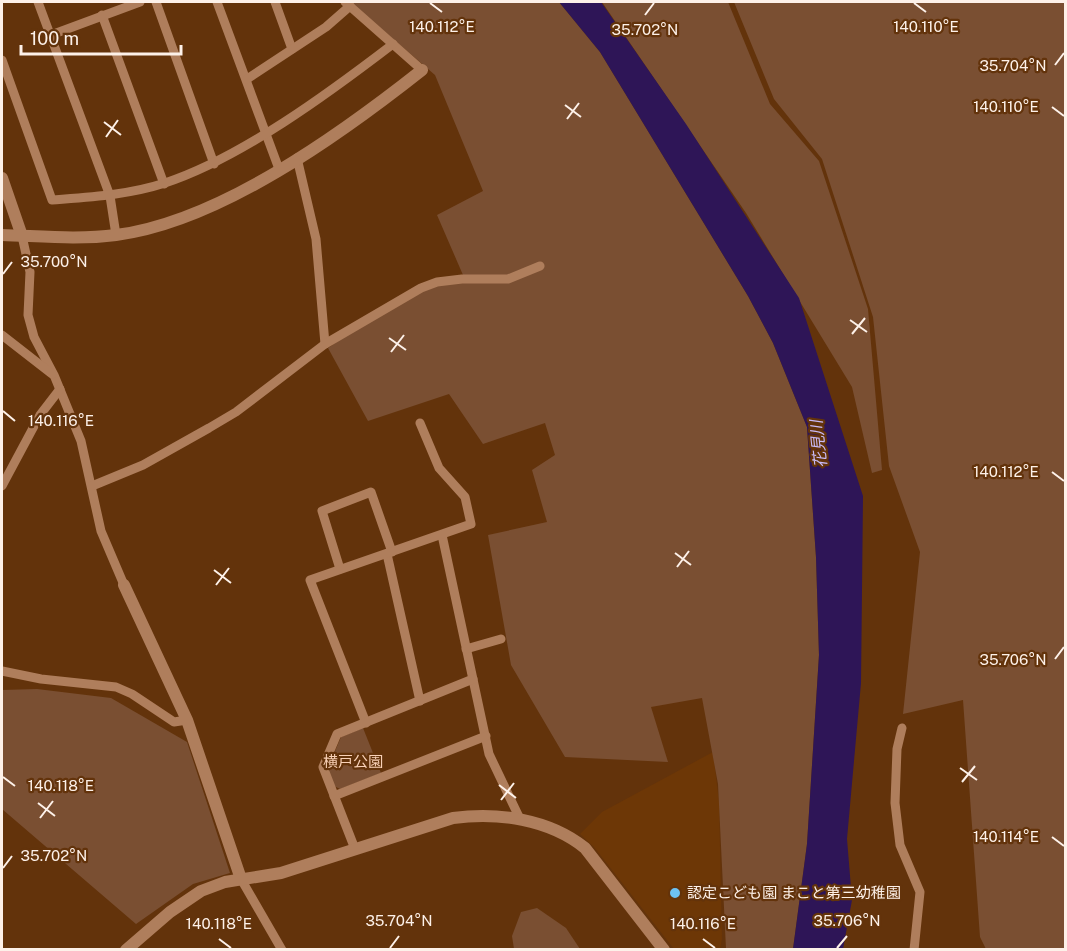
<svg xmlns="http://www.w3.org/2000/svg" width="1067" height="951" viewBox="0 0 1067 951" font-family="'Public Sans','Noto Sans JP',sans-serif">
<rect width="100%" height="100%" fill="#63330b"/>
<!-- built -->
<polygon fill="#6d3706" points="713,752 719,802 722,939 720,949 674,949 594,847 580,834 602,812"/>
<!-- green -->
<g fill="#7a4f32">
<polygon points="350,2 559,2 600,52 748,296 773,343 807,427 816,557 819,655 807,844 793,949 726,949 718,784 702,698 651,707 668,762 565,757 511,665 488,535 547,522 532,470 555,455 545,423 483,444 449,394 368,421 328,348 401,297 463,275 437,215 483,191 435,75"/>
<polygon points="602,2 728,2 770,104 819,161 868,309 882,470 872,473 852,387 746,213"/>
<polygon points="734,2 1065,2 1065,949 986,949 980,937 963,700 903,714 920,552 889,466 873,317 822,159 774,99"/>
<polygon points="37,689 111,698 187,742 230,873 193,884 136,924 2,809 2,690"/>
<polygon points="363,728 381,773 340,789 334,786 327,770 341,737"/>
<polygon points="537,908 566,928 580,949 514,949 512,936 521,912"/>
</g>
<!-- water -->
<polygon fill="#2e1557" points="559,2 601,2 686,124 799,298 863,496 861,683 847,839 852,900 843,949 793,949 807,844 819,655 816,557 807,427 773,343 748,296 600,52"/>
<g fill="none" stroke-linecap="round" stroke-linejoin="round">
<!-- minor -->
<g stroke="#af7e5c" stroke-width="9">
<polyline points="38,2 110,196 116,235"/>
<polyline points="156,2 214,164"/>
<polyline points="217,2 279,169"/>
<polyline points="275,2 292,49"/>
<polyline points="345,2 422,70"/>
<polyline points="102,15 164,184"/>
<polyline points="51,35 140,2"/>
<path d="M2,60L52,200C90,197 128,195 165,183C241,158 329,93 393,44"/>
<polyline points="247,79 326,27 350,6"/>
<polyline points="297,158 316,239 325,344"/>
<polyline points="22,236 30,272 28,315 34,337 54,375 81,441 101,531 124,585"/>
<polyline points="2,335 52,374"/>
<polyline points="2,486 40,415 60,389"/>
<polyline points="92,486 143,465 209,428 236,412 325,344 421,288 437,282 462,279 508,279 540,266"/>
<polyline points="442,535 489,754 520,819"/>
<polyline points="387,554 420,701"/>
<polyline points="340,569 322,511 371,492 392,552"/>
<polyline points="466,649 501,639"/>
<polyline points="2,671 41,679 116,687 132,694 174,722 187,720"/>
<polyline points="366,723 310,580 471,524 465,497 439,468 420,423"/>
<polyline points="902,728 897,749 895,803 900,845 920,892 914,950"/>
<polyline points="334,796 486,736"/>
<polyline points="355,849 323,767 337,734 473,679"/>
<polyline points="241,879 282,950"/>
</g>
<!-- tertiary -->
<g stroke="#af7e5c" stroke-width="12">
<polyline points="2,178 22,236"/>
<path d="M2,235C39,236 78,240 116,235C219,222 341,134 422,70"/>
<polyline points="124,585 187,720 241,879"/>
<path d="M126,950L170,912L201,891L225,882L281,873L453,818C498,812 549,819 585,848L664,950"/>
</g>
</g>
<!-- ticks -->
<path fill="none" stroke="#fdf1e9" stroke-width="2" d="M430,3L442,12M914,3L926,12M645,15L654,3M1055,65L1064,53M565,105L581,117M1052,107L1064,116M567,119L579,103M104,122L121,135M106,137L118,120M3,274L12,262M850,320L867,332M852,334L865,318M389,338L406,350M391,352L404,335M3,411L15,421M1052,472L1064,481M675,553L691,565M677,567L689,551M214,570L231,583M216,585L229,568M1055,659L1064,647M960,768L977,780M3,777L15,786M962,782L975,766M499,785L516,798M501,800L514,783M38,803L55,816M40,818L53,801M1052,837L1064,846M3,868L12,856M219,939L231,948M703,939L715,948M390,948L399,936M837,948L847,936"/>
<!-- markers -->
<circle fill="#6dc2f3" stroke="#63330b" stroke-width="2" cx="675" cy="893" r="6"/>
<g text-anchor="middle" stroke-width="4.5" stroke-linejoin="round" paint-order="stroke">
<!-- park labels -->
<g font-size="15" fill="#f8d1b7" stroke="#63330b">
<text x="353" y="767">横戸公園</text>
</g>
<!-- poi labels -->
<g font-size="15" fill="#fdf1e9" stroke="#63330b" text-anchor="start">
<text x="687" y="898">認定こども園 まこと第三幼稚園</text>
</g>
<!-- water labels -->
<g font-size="16" font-style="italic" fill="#c9bbf7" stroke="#63330b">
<text transform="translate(818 444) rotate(-96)" y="6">花見川</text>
</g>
</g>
<g font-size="15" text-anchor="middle" fill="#fdf1e9" stroke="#63330b" stroke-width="4.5" stroke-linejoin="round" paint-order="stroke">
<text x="442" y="32">140.112°E</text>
<text x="926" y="32">140.110°E</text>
<text x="645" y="35">35.702°N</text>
<text x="1013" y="71">35.704°N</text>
<text x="1006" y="112">140.110°E</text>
<text x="54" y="267">35.700°N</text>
<text x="61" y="426">140.116°E</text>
<text x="1006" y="477">140.112°E</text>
<text x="1013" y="665">35.706°N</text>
<text x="61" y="791">140.118°E</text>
<text x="1006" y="842">140.114°E</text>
<text x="54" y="861">35.702°N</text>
<text x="399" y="926">35.704°N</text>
<text x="847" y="926">35.706°N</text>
<text x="219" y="929">140.118°E</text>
<text x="703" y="929">140.116°E</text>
</g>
<!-- border -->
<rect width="1067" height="951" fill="none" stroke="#fdf1e9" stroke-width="6"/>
<!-- scale -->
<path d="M21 45v9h160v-9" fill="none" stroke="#fdf1e9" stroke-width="3"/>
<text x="30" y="45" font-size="18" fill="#fdf1e9" stroke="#63330b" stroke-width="4.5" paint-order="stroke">100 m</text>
</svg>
